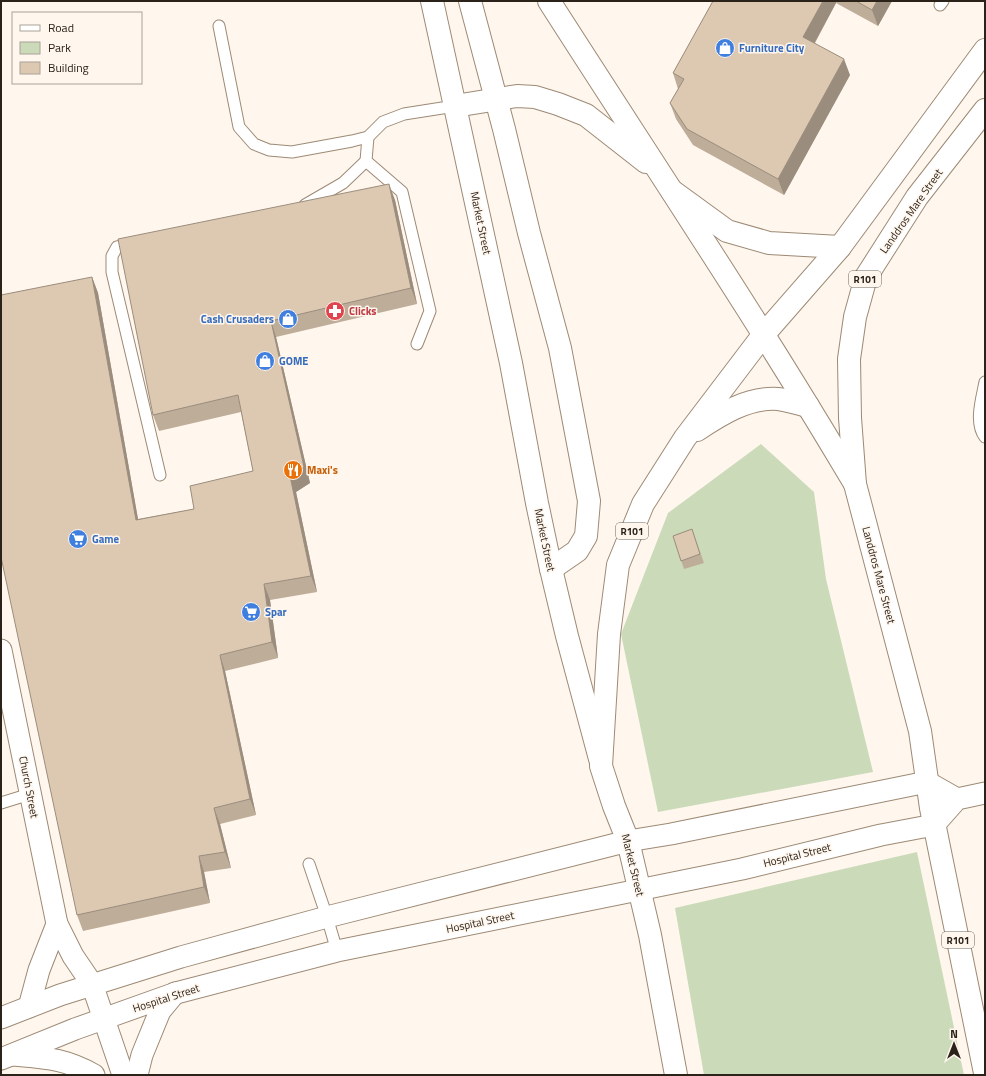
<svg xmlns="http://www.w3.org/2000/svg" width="986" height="1076" viewBox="0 0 986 1076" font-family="'Titillium Web',sans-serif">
<rect width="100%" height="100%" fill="#fff6ed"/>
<!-- green -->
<g fill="#cbdbb9">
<polygon points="761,444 814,492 826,579 873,772 658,812 621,634 668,513"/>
<polygon points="917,852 964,1075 704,1075 675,908"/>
</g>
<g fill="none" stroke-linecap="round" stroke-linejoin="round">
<!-- lane casing -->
<g stroke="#9d8a75" stroke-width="13">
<g id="lane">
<polyline points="940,5 943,1"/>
<polyline points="219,26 239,127 254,144 269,150 292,152 352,141 368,137 383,122 404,114 455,106"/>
<polyline points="368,137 366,161 402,192 430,311 417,344"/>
<polyline points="305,205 343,183 366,161"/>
<polyline points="133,244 117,247 112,256 112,272 160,475"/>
<path d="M985,382C982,398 974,423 985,437"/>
<polyline points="1,803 30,794"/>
<polyline points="309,864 327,917 337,951"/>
</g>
</g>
<!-- street casing -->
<g stroke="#9d8a75" stroke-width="23">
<g id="street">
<polyline points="1,650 57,924 73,956 92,984 123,1075"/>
<polyline points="29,1007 39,970 57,924"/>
<polyline points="1,1018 60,995 181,957 327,917 628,841 671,834 927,782 957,799"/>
<path d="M12,1055C45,1058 64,1058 94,1075"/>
<polyline points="1,1059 75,1029 176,993 337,951 742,869 881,835 934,825 957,799 985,793"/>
<polyline points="137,1075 142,1055 160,1011 175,993"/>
</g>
</g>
<!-- secondary casing -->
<g stroke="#9d8a75" stroke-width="24">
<g id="secondary">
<polyline points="432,1 511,363 537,503 551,569 567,636 600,759"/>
<polyline points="470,1 504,129 529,233 560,348 589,501 586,536 577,551 551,569"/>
<path d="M549,1C652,162 758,320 855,484"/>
<polyline points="455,106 517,96 535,97 558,104 586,115 646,162"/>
</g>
</g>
<!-- primary casing -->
<g stroke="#9d8a75" stroke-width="24">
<g id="primary">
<polyline points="985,110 917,197 866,277 855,317 849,359 850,418 855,484 920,731 931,808 985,1073"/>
<polyline points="672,191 727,231 769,243 840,247"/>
<path d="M697,430C721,414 748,397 778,399C788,400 798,404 808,406"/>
<polyline points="676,1075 650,935 628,841 614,806 601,766 609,634 618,565 643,504 685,438 764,334 840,247 985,50"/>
</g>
</g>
<!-- lane -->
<use href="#lane" stroke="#fff" stroke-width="11"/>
<!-- street -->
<use href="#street" stroke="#fff" stroke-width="21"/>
<!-- secondary -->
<use href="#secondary" stroke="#fff" stroke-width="22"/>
<!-- primary -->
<use href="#primary" stroke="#fff" stroke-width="22"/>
</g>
<!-- wall -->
<g fill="#bead99">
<polygon points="713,1 892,1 878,26 836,3 815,43 850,75 784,195 693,145 676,119 670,103 678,89 673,73"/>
<polygon points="395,200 417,304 276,337 310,483 296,492 317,592 270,600 278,658 225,671 256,815 220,824 231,868 204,872 210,903 83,931 77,915 92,277 98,293 138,519 194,509 253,471 241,412 159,431 153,415"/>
<polygon points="692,529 704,563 684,569 673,536"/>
</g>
<!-- shaded-wall -->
<g fill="#9b8d7d">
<polygon points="823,1 836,1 836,3 809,53 803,37"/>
<polygon points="877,1 892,1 878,26 872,10"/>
<polygon points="844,59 850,75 784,195 778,179"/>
<polygon points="389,184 395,200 417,304 411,288"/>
<polygon points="92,277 98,293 141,536 136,520"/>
<polygon points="271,321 276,337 310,483 296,492 317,592 311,576 290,476"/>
<polygon points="264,584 270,600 278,658 272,642"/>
<polygon points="220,655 225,671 256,815 250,799"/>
<polygon points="214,808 220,824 231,868 225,852"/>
<polygon points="199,856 204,872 210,903 204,887"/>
</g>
<!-- building -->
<g fill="#ddc9b2" stroke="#9b8d7d">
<polygon points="713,1 823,1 803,37 844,59 778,179 687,129 670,103 684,79 673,73"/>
<polygon points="856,1 877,1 872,10"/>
<polygon points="389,184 411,288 271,321 304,467 290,476 311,576 264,584 272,642 220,655 250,799 214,808 225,852 199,856 204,887 77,915 1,557 1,295 92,277 136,520 194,509 190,486 253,471 238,395 153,415 118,239"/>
<polygon points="692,529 700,554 681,561 673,536"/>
</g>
<!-- icons -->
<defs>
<g id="shop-disc" transform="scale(1)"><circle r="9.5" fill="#3f7fe0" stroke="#fff6ed"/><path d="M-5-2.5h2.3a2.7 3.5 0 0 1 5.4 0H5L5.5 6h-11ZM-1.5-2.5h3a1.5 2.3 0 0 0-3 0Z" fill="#fff"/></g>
<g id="pharmacy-disc" transform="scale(1)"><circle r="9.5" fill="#e0444e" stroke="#fff6ed"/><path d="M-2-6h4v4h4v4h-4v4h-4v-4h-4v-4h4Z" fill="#fff"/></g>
<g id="restaurant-disc" transform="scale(1)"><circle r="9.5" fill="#e8710a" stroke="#fff6ed"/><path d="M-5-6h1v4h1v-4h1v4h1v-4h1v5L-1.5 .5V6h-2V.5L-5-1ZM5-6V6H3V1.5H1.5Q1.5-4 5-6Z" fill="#fff"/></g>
<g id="supermarket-disc" transform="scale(1)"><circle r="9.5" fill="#3f7fe0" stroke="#fff6ed"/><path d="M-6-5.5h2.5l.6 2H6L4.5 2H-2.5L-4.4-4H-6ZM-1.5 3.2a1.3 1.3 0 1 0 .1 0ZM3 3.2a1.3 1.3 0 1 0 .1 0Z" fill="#fff"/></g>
</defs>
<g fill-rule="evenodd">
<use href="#shop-disc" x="725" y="48"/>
<use href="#pharmacy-disc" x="335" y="311"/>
<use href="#shop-disc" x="288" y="319"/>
<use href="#shop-disc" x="265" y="361"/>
<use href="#restaurant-disc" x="293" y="470"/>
<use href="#supermarket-disc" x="78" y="539"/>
<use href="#supermarket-disc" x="251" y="612"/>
</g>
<g text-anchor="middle" stroke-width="3" stroke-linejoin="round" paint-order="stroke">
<!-- shield labels -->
<g fill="#fff6ed" stroke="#6b6259" stroke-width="1">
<rect x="849" y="271" width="32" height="16" rx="3"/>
<rect x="616" y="523" width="32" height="16" rx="3"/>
<rect x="942" y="932" width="32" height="16" rx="3"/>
</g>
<g font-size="10" font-weight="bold" fill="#2b231a">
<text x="865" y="283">R101</text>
<text x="632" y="535">R101</text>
<text x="958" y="944">R101</text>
</g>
<!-- shop labels -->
<g font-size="11" font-weight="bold" fill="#366cbe" stroke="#fff6ed" text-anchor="start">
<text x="739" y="52">Furniture City</text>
<text x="274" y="323" text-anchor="end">Cash Crusaders</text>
<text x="279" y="365">GOME</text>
<text x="92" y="543">Game</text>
<text x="265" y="616">Spar</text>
</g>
<!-- street labels -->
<g font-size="11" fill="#2b231a" stroke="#fff6ed">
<text transform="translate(911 211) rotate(-55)" y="4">Landdros Mare Street</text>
<text transform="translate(481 223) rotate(78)" y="4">Market Street</text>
<text transform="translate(545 540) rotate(78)" y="4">Market Street</text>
<text transform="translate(879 575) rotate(75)" y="4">Landdros Mare Street</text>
<text transform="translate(29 787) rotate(79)" y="4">Church Street</text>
<text transform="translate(797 855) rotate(-14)" y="4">Hospital Street</text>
<text transform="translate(633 865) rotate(76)" y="4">Market Street</text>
<text transform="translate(480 922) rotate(-12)" y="4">Hospital Street</text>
<text transform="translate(166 998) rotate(-18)" y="4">Hospital Street</text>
</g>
<!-- health labels -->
<g font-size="11" font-weight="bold" fill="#be3a42" stroke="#fff6ed" text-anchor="start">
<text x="349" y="315">Clicks</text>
</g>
<!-- food labels -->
<g font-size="11" font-weight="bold" fill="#c56008" stroke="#fff6ed" text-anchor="start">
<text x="307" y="474">Maxi's</text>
</g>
</g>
<!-- border -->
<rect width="986" height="1076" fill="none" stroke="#2b231a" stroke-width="4"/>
<!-- legend -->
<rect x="12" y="12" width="130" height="72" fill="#fff6ed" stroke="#aaa299"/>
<rect x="20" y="25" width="20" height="6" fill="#ffffff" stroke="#aaa299"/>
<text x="48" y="32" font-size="12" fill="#2b231a">Road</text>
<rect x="20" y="42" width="20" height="12" fill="#cbdbb9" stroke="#aaa299"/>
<text x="48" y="52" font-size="12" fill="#2b231a">Park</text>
<rect x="20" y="62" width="20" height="12" fill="#ddc9b2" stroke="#aaa299"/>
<text x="48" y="72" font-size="12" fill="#2b231a">Building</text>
<!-- north arrow -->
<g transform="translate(954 1044)" stroke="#fff6ed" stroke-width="3" paint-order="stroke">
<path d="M0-3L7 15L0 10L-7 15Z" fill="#2b231a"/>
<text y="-6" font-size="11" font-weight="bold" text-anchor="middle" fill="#2b231a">N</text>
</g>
</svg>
